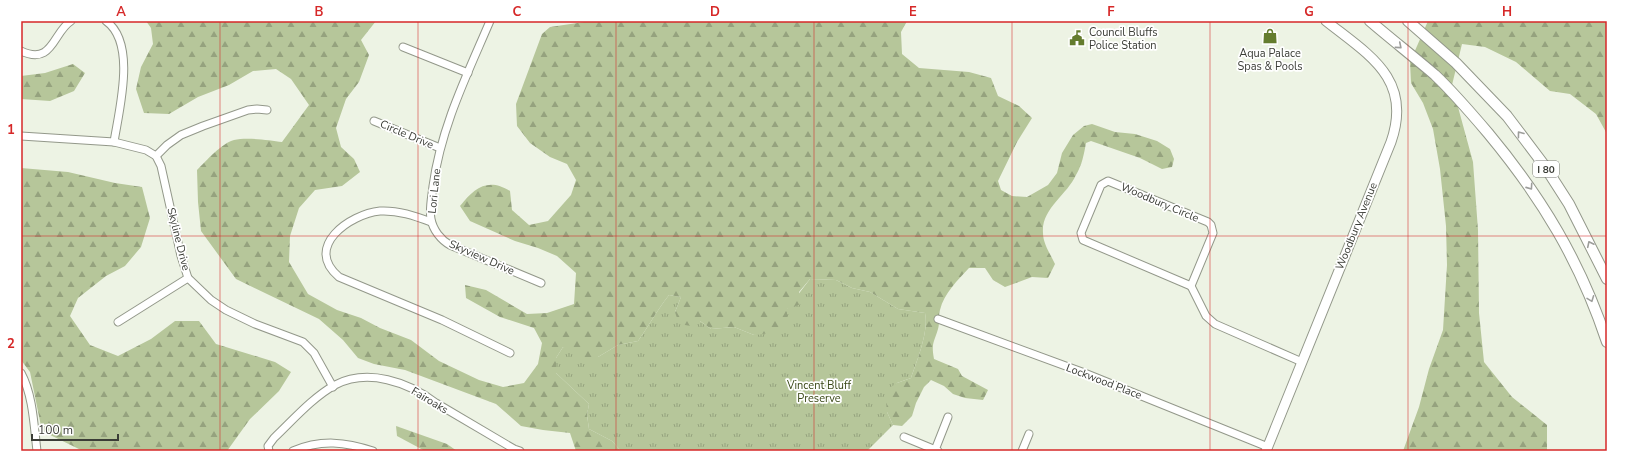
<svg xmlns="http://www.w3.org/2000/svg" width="1628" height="472" viewBox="0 0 1628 472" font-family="'Nunito Sans',sans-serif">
<defs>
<pattern id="grass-tufts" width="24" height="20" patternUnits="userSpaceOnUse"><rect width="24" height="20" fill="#b6c69a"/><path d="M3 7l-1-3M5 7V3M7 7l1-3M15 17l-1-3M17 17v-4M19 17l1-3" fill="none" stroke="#95a27e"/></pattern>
<pattern id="forest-firs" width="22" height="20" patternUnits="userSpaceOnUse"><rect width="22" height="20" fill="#b6c69a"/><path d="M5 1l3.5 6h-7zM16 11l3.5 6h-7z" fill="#95a27e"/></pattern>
</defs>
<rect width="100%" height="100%" fill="#edf3e4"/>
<!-- grass -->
<path fill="url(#grass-tufts)" d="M810,279L836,280L852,288L870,292L898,309L925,313C929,331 917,361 911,378L897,383L887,412L893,425L867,451H621L612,441L589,429L587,415L589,404L556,373V358L563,347L598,357L618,345L638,341C649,326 657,310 669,295L681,297L675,312L700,321L711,329L734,327L754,335L786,318L787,309Z"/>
<!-- forest -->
<g fill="url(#forest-firs)">
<path d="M146,21H376L361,40L369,55L359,82L346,99L336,128L341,147L354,159L360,172L342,186L315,190L299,208L290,236L289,262L308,294L337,310L361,318L380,328L411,340L439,361L479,380L503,387L524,383L538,364L542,343L534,328L500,317L466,298L465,285L486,290L527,314L547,313L574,304L576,273L557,256L538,248L515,241L470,221L460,206C474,188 488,177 510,191L512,210L529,225L548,221L571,195L576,180L567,164L550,157L530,143L517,126L516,104L542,34L550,27L591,21H907L901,32L902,54L919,68L969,72L991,78L998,96L1019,106L1032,118L1017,142L998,181L1001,190L1012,196L1027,197L1048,185L1057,173L1062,153L1073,135L1084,126L1092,124L1115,132L1135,134L1157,141L1170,149L1174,159L1172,167L1162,169L1140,158L1091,141L1086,143C1084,154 1082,165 1076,175C1067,195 1041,209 1043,233C1043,244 1051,255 1055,264L1048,278L1032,277L1005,287L993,280L985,268H969C958,280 944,293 940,310C938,316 940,322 938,329C934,343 931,343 934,359L958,369L962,376L988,390L983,400L965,398L953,394L944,386L931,380L924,387L916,403L912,416L902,426L893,425L887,412L885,391L897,383L911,378C917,361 929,331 925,313L898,309L870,292L852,288L836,280L810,279L799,292L801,304L787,309V318L781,332L754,335L734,327L711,329L700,321L691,326L679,324L675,312L681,297L669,295C657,310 649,326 638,341L618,345L598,357H576L563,347L556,358V373L589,404L587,415L589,429L612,441L621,451H576L570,433L543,430L521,426L496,404L405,370L374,364L358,358L343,340L319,319L236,279L201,231L198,202L197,170C206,161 222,143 234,140C246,137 269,140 282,142L309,105L291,79L276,69L253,71L229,85L198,97L169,114L144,113L136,89L141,67L153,44L151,28Z"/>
<polygon points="1428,21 1605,21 1607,23 1607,134 1596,114 1570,94 1550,91 1516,62 1485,47 1462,44 1452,85 1473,162 1478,230 1479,313 1484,362 1512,397 1547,425 1547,451 1403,451 1419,407 1429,369 1443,330 1447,265 1446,226 1440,169 1433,129 1423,103 1411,83 1410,62"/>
<polygon points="73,64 85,73 74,91 50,101 21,99 21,76 45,73"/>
<polygon points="21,168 68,172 115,183 142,187 150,218 141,247 125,266 106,276 78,298 70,316 90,345 118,356 151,339 175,321 199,321 216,344 275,362 291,372 279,391 250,419 227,451 83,451 42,431 30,372 21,360"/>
<polygon points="396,426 447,444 457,451 425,451 397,436"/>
</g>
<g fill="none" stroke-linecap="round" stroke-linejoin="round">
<!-- minor casing -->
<g stroke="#93988a" stroke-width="9">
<g id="minor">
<path d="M106,21C137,43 119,110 114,142"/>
<path d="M490,21C467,75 441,127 433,186C432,196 429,209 431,219C433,230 441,240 450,245L541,283"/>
<polyline points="403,47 468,73"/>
<path d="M21,51C53,66 53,32 71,21"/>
<polyline points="374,121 440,148"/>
<polyline points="21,136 114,142 146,150 156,156 161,166 181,256 188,278 211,300 226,310 255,324 303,342 314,353 333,387"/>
<polyline points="156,156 167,145 181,135 203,126 248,110 257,109 267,110"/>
<polygon points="1108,181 1208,222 1211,225 1213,233 1191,286 1083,240 1081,233 1101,185"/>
<path d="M431,222C415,216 398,210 380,211C350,214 303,247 339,277L442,320L510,353"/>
<polyline points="1191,286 1206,316 1215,324 1302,362"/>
<polyline points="938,319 1082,372 1268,447"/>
<polyline points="118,322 188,278"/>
<path d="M21,373C33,395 34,426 37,451"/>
<polyline points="904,437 938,451"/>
<polyline points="935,450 948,417"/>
<path d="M269,451L268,446L274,438C292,421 313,397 335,385C368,368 408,382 436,403L514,449L520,451"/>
<path d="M293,451C321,439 346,442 373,451"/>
<polyline points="1022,451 1029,434"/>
</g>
</g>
<!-- major casing -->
<g stroke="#93988a" stroke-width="11">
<path id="major" d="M1266,451L1391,142C1413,79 1369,55 1326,21"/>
</g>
<!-- highway casing -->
<g stroke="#93988a" stroke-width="12">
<g id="highway">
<path d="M1370,21C1391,39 1414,57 1435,75C1454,93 1471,113 1488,133C1542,198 1580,261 1607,342"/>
<polyline points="1408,21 1456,63 1507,116 1544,165 1569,204 1607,279"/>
</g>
</g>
<!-- minor -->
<use href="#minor" stroke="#fff" stroke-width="7"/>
<!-- major -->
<use href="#major" stroke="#fff" stroke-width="9"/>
<!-- highway -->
<use href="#highway" stroke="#fff" stroke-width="10"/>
</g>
<!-- one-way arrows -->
<defs><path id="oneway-chevron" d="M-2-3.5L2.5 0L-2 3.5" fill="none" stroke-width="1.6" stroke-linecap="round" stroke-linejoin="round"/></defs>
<g stroke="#9d9e9b">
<use href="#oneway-chevron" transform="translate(1399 46) rotate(40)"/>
<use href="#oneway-chevron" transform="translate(1520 134) rotate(-127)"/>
<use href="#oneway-chevron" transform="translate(1530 187) rotate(55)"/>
<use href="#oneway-chevron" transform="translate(1590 244) rotate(-116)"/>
<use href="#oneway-chevron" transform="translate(1591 299) rotate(69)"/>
</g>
<!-- grid -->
<path fill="none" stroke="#d62828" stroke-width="1" stroke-opacity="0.55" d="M220,21V451M418,21V451M616,21V451M814,21V451M1012,21V451M1210,21V451M1408,21V451M21,236H1607"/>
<!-- icons -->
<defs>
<g id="shop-bare" transform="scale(1.2)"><path d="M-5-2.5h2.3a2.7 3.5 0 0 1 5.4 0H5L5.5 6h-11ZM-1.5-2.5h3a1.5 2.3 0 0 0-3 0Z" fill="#647c2e" stroke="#fff" stroke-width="2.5" paint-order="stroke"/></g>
<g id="civic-bare" transform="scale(1.2)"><path d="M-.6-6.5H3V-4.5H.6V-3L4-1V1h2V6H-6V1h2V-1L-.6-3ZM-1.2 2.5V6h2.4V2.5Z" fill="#647c2e" stroke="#fff" stroke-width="2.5" paint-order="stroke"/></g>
</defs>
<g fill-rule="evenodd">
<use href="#shop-bare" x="1270" y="36"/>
<use href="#civic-bare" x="1077" y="38"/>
</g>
<g text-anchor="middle" stroke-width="3.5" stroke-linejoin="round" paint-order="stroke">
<!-- shield labels -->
<rect fill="#fff" stroke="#767773" stroke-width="1" x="1533" y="161" width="26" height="16" rx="3"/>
<g font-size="10" font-weight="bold" fill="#3b3d37">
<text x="1546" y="173">I 80</text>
</g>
<!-- poi labels -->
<g font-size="11" fill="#3b3d37" stroke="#fff" text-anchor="start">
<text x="1089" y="36">Council Bluffs<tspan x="1089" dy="13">Police Station</tspan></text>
<text x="1270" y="57" text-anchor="middle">Aqua Palace<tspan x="1270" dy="13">Spas &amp; Pools</tspan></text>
</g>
<!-- street labels -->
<g font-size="11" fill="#3b3d37" stroke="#fff">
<text transform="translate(407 134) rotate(23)" y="4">Circle Drive</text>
<text transform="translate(434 191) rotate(-84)" y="4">Lori Lane</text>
<text transform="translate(1160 202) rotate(23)" y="4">Woodbury Circle</text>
<text transform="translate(1356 226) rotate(-68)" y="4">Woodbury Avenue</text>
<text transform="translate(179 239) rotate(76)" y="4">Skyline Drive</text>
<text transform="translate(482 257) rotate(24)" y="4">Skyview Drive</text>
<text transform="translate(1104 381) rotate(21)" y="4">Lockwood Place</text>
<text transform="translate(430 400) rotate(31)" y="4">Fairoaks</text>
</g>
<!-- park labels -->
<g font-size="11" fill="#384715" stroke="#fff">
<text x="819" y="389">Vincent Bluff<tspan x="819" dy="13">Preserve</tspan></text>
</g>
</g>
<!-- border -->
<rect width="1628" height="472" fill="none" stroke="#ffffff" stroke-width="44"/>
<!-- scale -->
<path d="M32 434v6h86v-6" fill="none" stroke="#3b3d37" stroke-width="2"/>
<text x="38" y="434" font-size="12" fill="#3b3d37" stroke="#ffffff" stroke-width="3" paint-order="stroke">100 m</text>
<rect x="22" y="22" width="1584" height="428" fill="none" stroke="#d62828" stroke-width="1.5"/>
<g font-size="13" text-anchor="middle" font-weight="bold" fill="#d62828">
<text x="121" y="16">A</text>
<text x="319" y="16">B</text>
<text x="517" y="16">C</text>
<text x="715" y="16">D</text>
<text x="913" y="16">E</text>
<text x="1111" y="16">F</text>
<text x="1309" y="16">G</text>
<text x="1507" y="16">H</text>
<text x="11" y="134">1</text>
<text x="11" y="348">2</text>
</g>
</svg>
